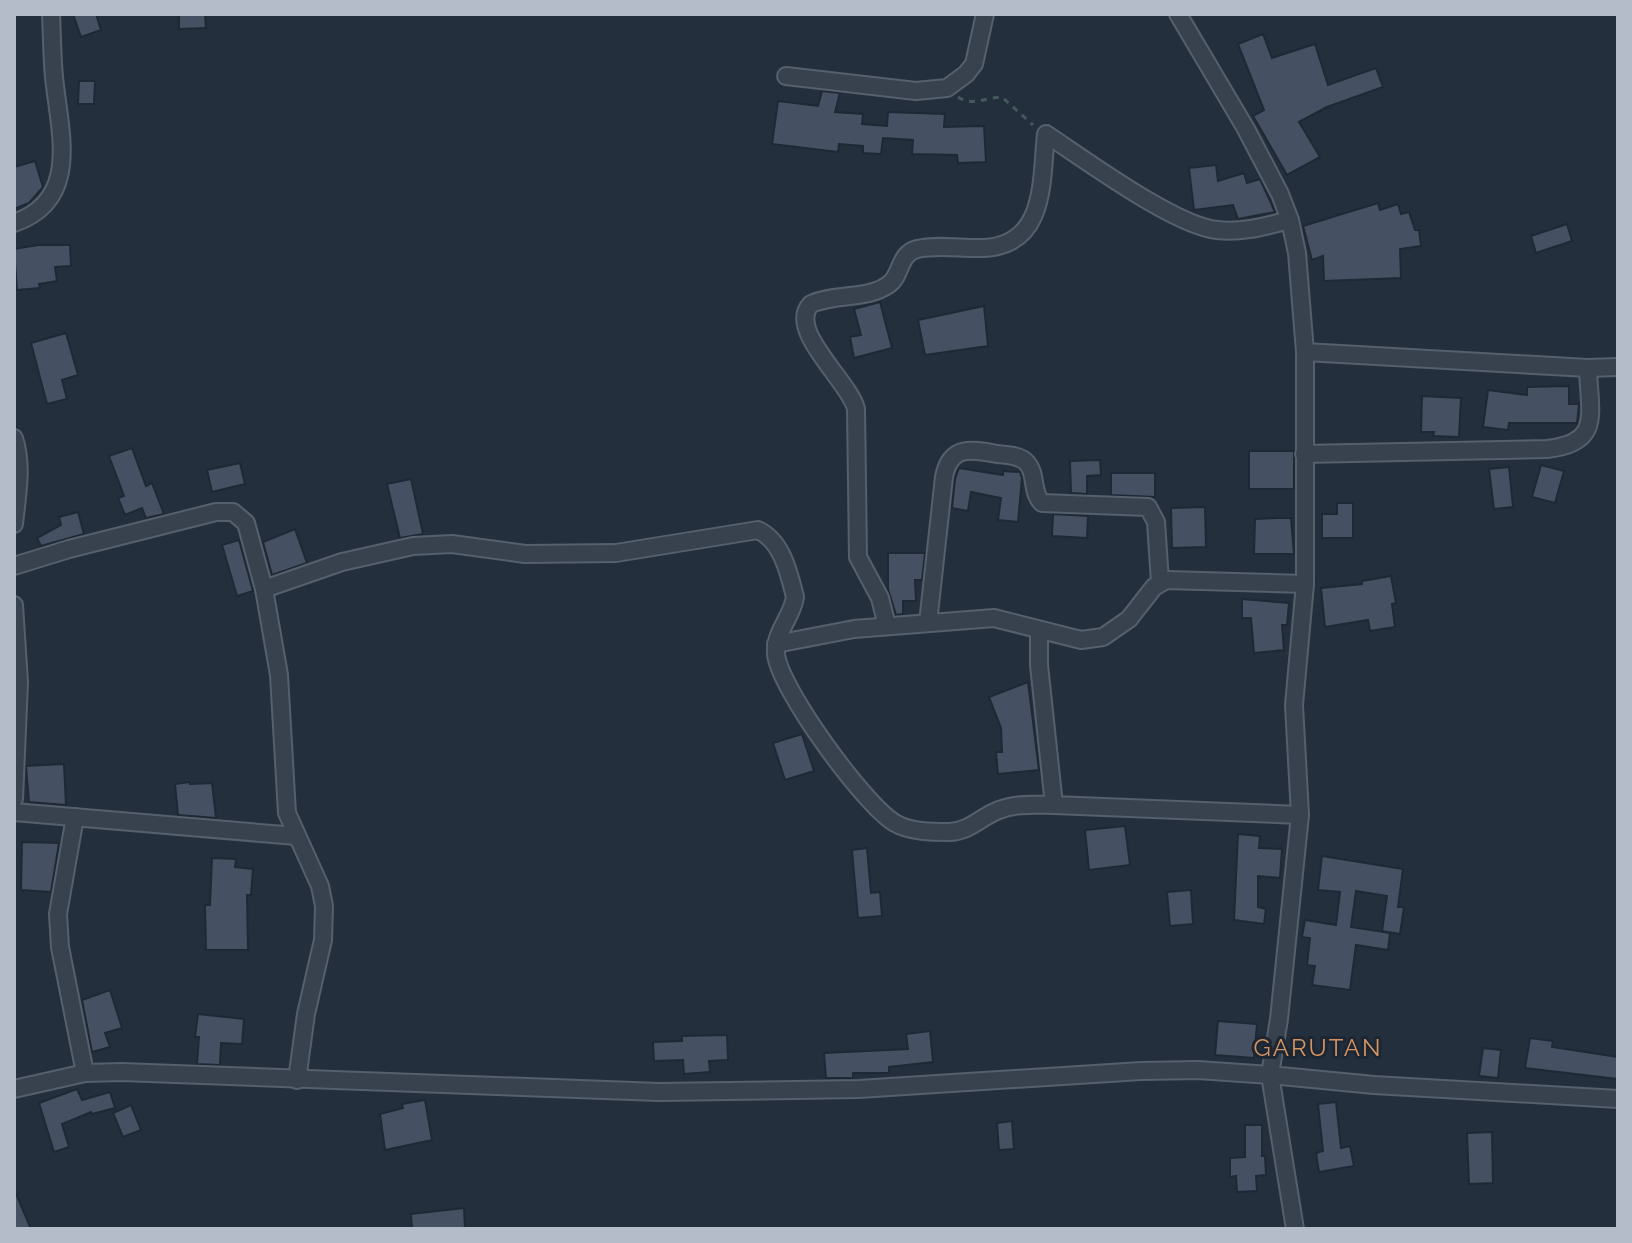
<svg xmlns="http://www.w3.org/2000/svg" width="1632" height="1243" viewBox="0 0 1632 1243" font-family="Raleway,sans-serif">
<rect width="100%" height="100%" fill="#242f3e"/>
<!-- building -->
<g fill="#455162" stroke="#1f2835" stroke-width="2">
<polygon points="73,14 96,14 101,30 81,37"/>
<polygon points="179,14 205,14 206,28 179,29"/>
<polygon points="1263,34 1272,58 1315,44 1328,85 1376,68 1383,87 1327,107 1299,122 1320,157 1287,175 1253,116 1264,110 1238,44"/>
<polygon points="79,81 95,81 94,104 78,104"/>
<polygon points="822,91 840,93 835,112 863,114 862,124 887,126 888,112 945,114 944,127 984,126 986,162 958,163 957,155 912,154 913,140 883,138 881,154 863,153 863,146 839,144 838,152 772,144 778,101 818,106"/>
<polygon points="35,161 43,187 29,203 14,209 14,167"/>
<polygon points="1216,165 1218,181 1244,173 1247,183 1260,179 1275,212 1238,219 1233,205 1194,210 1189,168"/>
<polygon points="1378,203 1380,210 1398,204 1401,214 1409,212 1415,230 1419,230 1421,246 1400,249 1401,278 1324,281 1323,256 1312,260 1303,226"/>
<polygon points="1567,224 1572,241 1536,253 1531,236"/>
<polygon points="38,245 70,245 71,266 55,267 57,281 39,284 40,288 17,290 14,249"/>
<polygon points="880,302 892,348 854,358 850,337 861,335 854,309"/>
<polygon points="984,306 988,346 925,355 918,320"/>
<polygon points="66,333 78,375 62,380 67,399 47,404 31,343"/>
<polygon points="1569,386 1569,404 1579,404 1577,423 1509,423 1508,430 1483,427 1488,390 1527,395 1527,387"/>
<polygon points="1422,396 1461,398 1459,437 1433,436 1434,432 1421,432"/>
<polygon points="132,448 146,486 152,483 164,514 146,518 142,508 125,515 118,498 124,496 109,456"/>
<rect x="1249" y="451" width="45" height="38"/>
<polygon points="1100,460 1101,475 1087,476 1087,494 1071,493 1070,461"/>
<polygon points="240,463 245,484 212,492 207,470"/>
<polygon points="1541,465 1564,471 1555,503 1532,497"/>
<polygon points="1509,467 1513,507 1494,509 1489,469"/>
<polygon points="959,468 1003,475 1003,471 1020,472 1022,478 1018,522 998,520 1001,498 971,492 968,511 952,508 955,479"/>
<polygon points="1111,473 1155,473 1155,497 1111,495"/>
<polygon points="411,479 423,534 400,538 387,484"/>
<polygon points="1337,503 1353,503 1353,538 1322,538 1322,514 1337,514"/>
<polygon points="1205,507 1206,547 1172,548 1171,508"/>
<polygon points="78,512 84,534 41,546 37,538 61,525 59,517"/>
<polygon points="1053,514 1088,516 1087,538 1052,536"/>
<polygon points="1277,518 1291,518 1294,554 1254,554 1255,519"/>
<polygon points="295,529 307,563 272,575 263,542"/>
<polygon points="239,540 253,591 237,596 222,545"/>
<polygon points="888,553 925,553 922,580 915,580 916,601 903,601 903,614 896,615 888,589"/>
<polygon points="1391,576 1396,603 1392,604 1395,627 1370,631 1368,620 1325,627 1321,588 1362,584 1362,581"/>
<polygon points="1242,599 1289,603 1287,625 1282,625 1284,650 1254,653 1251,618 1242,618"/>
<polygon points="1028,682 1039,770 998,774 996,752 1002,752 1001,728 989,697"/>
<polygon points="802,734 814,771 785,780 773,743"/>
<polygon points="64,764 66,805 29,802 26,766"/>
<polygon points="190,782 190,784 212,783 216,818 178,815 175,784"/>
<polygon points="1125,826 1130,865 1089,870 1085,830"/>
<polygon points="1238,834 1260,836 1259,848 1282,849 1280,878 1258,876 1258,907 1266,909 1264,924 1234,920"/>
<polygon points="22,842 59,843 51,892 21,890"/>
<polygon points="867,848 871,893 880,892 882,916 858,918 852,850"/>
<polygon points="1322,856 1403,869 1398,907 1404,907 1400,934 1382,931 1387,896 1356,891 1351,927 1390,933 1388,950 1356,945 1350,990 1312,985 1315,966 1307,965 1310,938 1302,937 1305,920 1336,925 1340,892 1318,890"/>
<polygon points="212,858 236,859 235,867 253,869 251,895 247,895 248,950 206,950 205,905 210,905"/>
<polygon points="1191,890 1193,924 1170,926 1167,892"/>
<polygon points="110,990 122,1028 105,1033 110,1047 92,1052 82,1000"/>
<polygon points="198,1014 244,1019 242,1044 221,1043 220,1065 197,1064 199,1037 195,1037"/>
<polygon points="1218,1021 1257,1024 1254,1058 1215,1055"/>
<polygon points="930,1031 933,1062 889,1067 889,1073 853,1073 853,1078 826,1078 824,1053 908,1049 906,1034"/>
<polygon points="727,1035 728,1060 709,1061 710,1072 684,1074 683,1060 654,1061 653,1042 682,1041 682,1036"/>
<polygon points="1530,1038 1553,1041 1552,1047 1618,1057 1618,1079 1525,1068"/>
<polygon points="1483,1048 1501,1050 1498,1078 1479,1076"/>
<polygon points="77,1089 82,1100 110,1092 115,1108 92,1114 91,1112 62,1124 69,1147 54,1152 39,1103"/>
<polygon points="425,1100 432,1140 385,1150 380,1114 403,1108 402,1104"/>
<polygon points="1336,1102 1341,1148 1350,1146 1354,1166 1319,1172 1316,1153 1323,1151 1318,1104"/>
<polygon points="131,1105 141,1130 123,1137 113,1113"/>
<polygon points="1012,1121 1014,1149 999,1150 997,1123"/>
<polygon points="1245,1125 1262,1125 1262,1156 1265,1156 1266,1175 1256,1176 1257,1191 1237,1192 1236,1176 1230,1177 1230,1158 1245,1157"/>
<polygon points="1492,1132 1493,1183 1469,1184 1467,1133"/>
<polygon points="14,1189 31,1229 14,1229"/>
<polygon points="464,1208 465,1229 412,1229 411,1214"/>
</g>
<g fill="none" stroke-linecap="round" stroke-linejoin="round">
<!-- street casing -->
<g stroke="#565f6c" stroke-width="20">
<g id="street">
<polyline points="1178,14 1246,129 1280,194 1290,220 1297,253 1305,352 1305,584 1294,705 1300,815 1279,1019 1270,1075 1374,1085 1618,1099"/>
<polyline points="786,76 916,91 947,88 966,74 974,64 985,14"/>
<path d="M14,223C82,200 59,130 54,77C52,56 52,35 51,14"/>
<polyline points="1305,352 1588,368 1618,367"/>
<path d="M14,438C23,466 17,495 14,524"/>
<path d="M1304,454L1547,449C1603,443 1589,413 1588,368"/>
<polyline points="14,566 69,549 216,512 233,512 246,523 264,589 279,675 287,813 320,886 324,906 323,940 306,1014 297,1080"/>
<path d="M264,589L342,562L413,546L452,544L525,554L616,553L758,530C782,541 789,573 795,597C792,618 774,632 776,654C779,688 865,806 895,823C910,832 933,832 949,832C969,832 982,816 999,810C1016,803 1036,805 1054,805"/>
<polyline points="14,605 19,682 14,799"/>
<path d="M928,623L944,477C950,445 971,449 997,454C1007,455 1020,455 1027,463C1037,474 1031,492 1042,503L1148,507L1156,522L1160,582"/>
<path d="M887,626L880,598L858,557L856,409C850,382 786,330 811,304C835,293 866,300 888,285C902,276 898,254 917,249C939,244 962,249 984,248C1047,245 1041,179 1046,134C1084,159 1175,226 1217,230C1243,233 1265,226 1290,220"/>
<polyline points="1039,630 1039,665 1054,805 1300,815"/>
<polyline points="776,644 854,629 994,618 1081,640 1103,637 1129,619 1154,587 1166,580 1305,584"/>
<polyline points="14,812 296,836"/>
<polyline points="75,817 58,914 60,947 85,1073"/>
<polyline points="14,1089 85,1073 122,1072 659,1092 859,1089 1141,1071 1198,1070 1270,1075 1295,1229"/>
</g>
</g>
<!-- path -->
<path stroke="#44595c" stroke-width="3" stroke-dasharray="6 6" stroke-linecap="butt" d="M958,97C971,107 987,97 1002,97L1033,125"/>
<!-- street -->
<use href="#street" stroke="#38414e" stroke-width="16"/>
</g>
<g text-anchor="middle" stroke-width="6" stroke-linejoin="round" paint-order="stroke">
<!-- quarter labels -->
<g font-size="24" letter-spacing="2" fill="#d59563" stroke="#1d2633">
<text x="1318" y="1056">GARUTAN</text>
</g>
</g>
<!-- border -->
<rect width="1632" height="1243" fill="none" stroke="#b4bcc9" stroke-width="32"/>
</svg>
